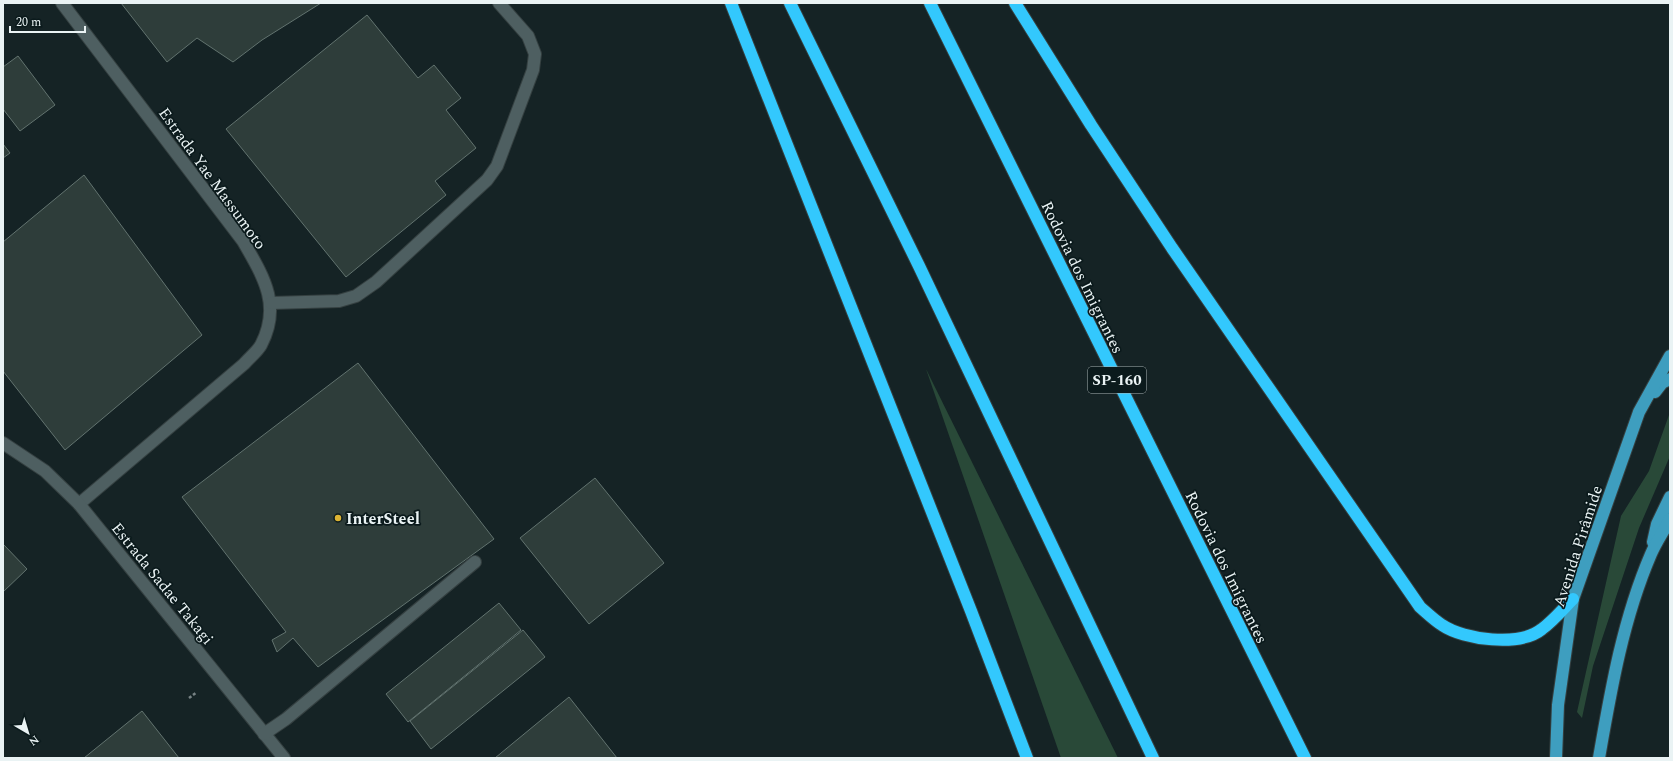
<svg xmlns="http://www.w3.org/2000/svg" width="1673" height="761" viewBox="0 0 1673 761" font-family="Spectral,serif">
<rect width="100%" height="100%" fill="#152325"/>
<!-- green -->
<g fill="#294938">
<polygon points="926,369 1118,758 1061,758"/>
<polygon points="1669,415 1670,456 1639,528 1593,666 1582,718 1577,712 1621,516 1649,471"/>
</g>
<!-- building -->
<g fill="#2e3d3a" stroke="#62736f">
<polygon points="121,3 321,3 262,40 233,62 197,38 167,62"/>
<polygon points="367,15 418,78 434,65 461,98 446,110 476,148 435,181 446,195 346,277 226,129"/>
<polygon points="18,56 55,105 20,131 3,109 3,67"/>
<polygon points="3,144 10,153 3,158"/>
<polygon points="84,175 202,335 65,450 3,371 3,242"/>
<polygon points="358,363 494,539 318,667 293,638 277,652 272,640 286,632 182,497"/>
<polygon points="595,478 664,563 589,624 520,538"/>
<polygon points="3,544 27,569 3,592"/>
<polygon points="499,603 521,630 408,722 386,694"/>
<polygon points="523,630 545,657 431,749 410,721"/>
<polygon points="569,697 617,758 495,758"/>
<polygon points="142,711 179,758 84,758"/>
</g>
<g fill="none" stroke-linecap="round" stroke-linejoin="round">
<!-- minor casing -->
<g stroke="#354041" stroke-width="14">
<g id="minor">
<path d="M62,3L243,241C263,276 282,305 261,345C257,352 249,358 244,364L79,504"/>
<polyline points="271,303 339,301 356,296 376,282 487,180 497,166 533,70 535,54 528,36 499,3"/>
<polyline points="3,443 45,471 79,504 284,758"/>
<polyline points="264,734 286,719 475,562"/>
</g>
</g>
<!-- major casing -->
<g stroke="#354041" stroke-width="14">
<g id="major">
<polyline points="1655,392 1662,383 1670,379"/>
<polyline points="1653,542 1657,524 1670,497"/>
<polyline points="1556,758 1558,705 1573,599 1639,412 1670,356"/>
<path d="M1599,758C1611,689 1623,619 1651,554C1656,542 1664,531 1670,519"/>
</g>
</g>
<!-- highway casing -->
<g stroke="#354041" stroke-width="14">
<g id="highway">
<polyline points="731,3 971,611 1027,758"/>
<polyline points="790,3 919,266 1153,758"/>
<polyline points="930,3 1305,758"/>
<path d="M1015,3L1091,125L1172,248L1420,607C1427,613 1434,620 1442,625C1464,640 1520,647 1542,629C1553,621 1563,609 1573,599"/>
</g>
</g>
<!-- path -->
<polyline stroke="#778284" stroke-width="2.5" stroke-dasharray="3 2" stroke-linecap="butt" points="189,698 197,692"/>
<!-- minor -->
<use href="#minor" stroke="#4e5f61" stroke-width="12"/>
<!-- major -->
<use href="#major" stroke="#3e9ebf" stroke-width="12"/>
<!-- highway -->
<use href="#highway" stroke="#33c8fd" stroke-width="12"/>
</g>
<!-- markers -->
<circle fill="#dbb333" stroke="#0b1a1c" stroke-width="1.5" cx="338" cy="518" r="4"/>
<g text-anchor="middle" stroke-width="3.5" stroke-linejoin="round" paint-order="stroke">
<!-- shield labels -->
<rect fill="#0b1a1c" stroke="#a7b2b3" stroke-width="1" x="1088" y="367" width="58" height="26" rx="3"/>
<g font-size="15" font-weight="bold" fill="#eaf3f4">
<text x="1117" y="385">SP-160</text>
</g>
<!-- street labels -->
<g font-size="16" fill="#eaf3f4" stroke="#0b1a1c">
<text transform="translate(213 178) rotate(54)" y="6">Estrada Yae Massumoto</text>
<text transform="translate(1083 277) rotate(64)" y="6">Rodovia dos Imigrantes</text>
<text transform="translate(1577 546) rotate(-72)" y="6">Avenida Pirâmide</text>
<text transform="translate(1227 567) rotate(64)" y="6">Rodovia dos Imigrantes</text>
<text transform="translate(163 583) rotate(51)" y="6">Estrada Sadae Takagi</text>
</g>
<!-- poi labels -->
<g font-size="16" font-weight="bold" fill="#eaf3f4" stroke="#0b1a1c" text-anchor="start">
<text x="346" y="524">InterSteel</text>
</g>
</g>
<!-- border -->
<rect width="1673" height="761" fill="none" stroke="#eaf3f4" stroke-width="8"/>
<!-- north arrow -->
<g transform="translate(28 733) rotate(142)" stroke="#0b1a1c" stroke-width="3" paint-order="stroke">
<path d="M0-3L7 15L0 10L-7 15Z" fill="#eaf3f4"/>
<text y="-6" font-size="11" font-weight="bold" text-anchor="middle" fill="#eaf3f4">N</text>
</g>
<!-- scale -->
<path d="M10 26v6h75v-6" fill="none" stroke="#eaf3f4" stroke-width="2"/>
<text x="16" y="26" font-size="12" fill="#eaf3f4" stroke="#0b1a1c" stroke-width="3" paint-order="stroke">20 m</text>
</svg>
